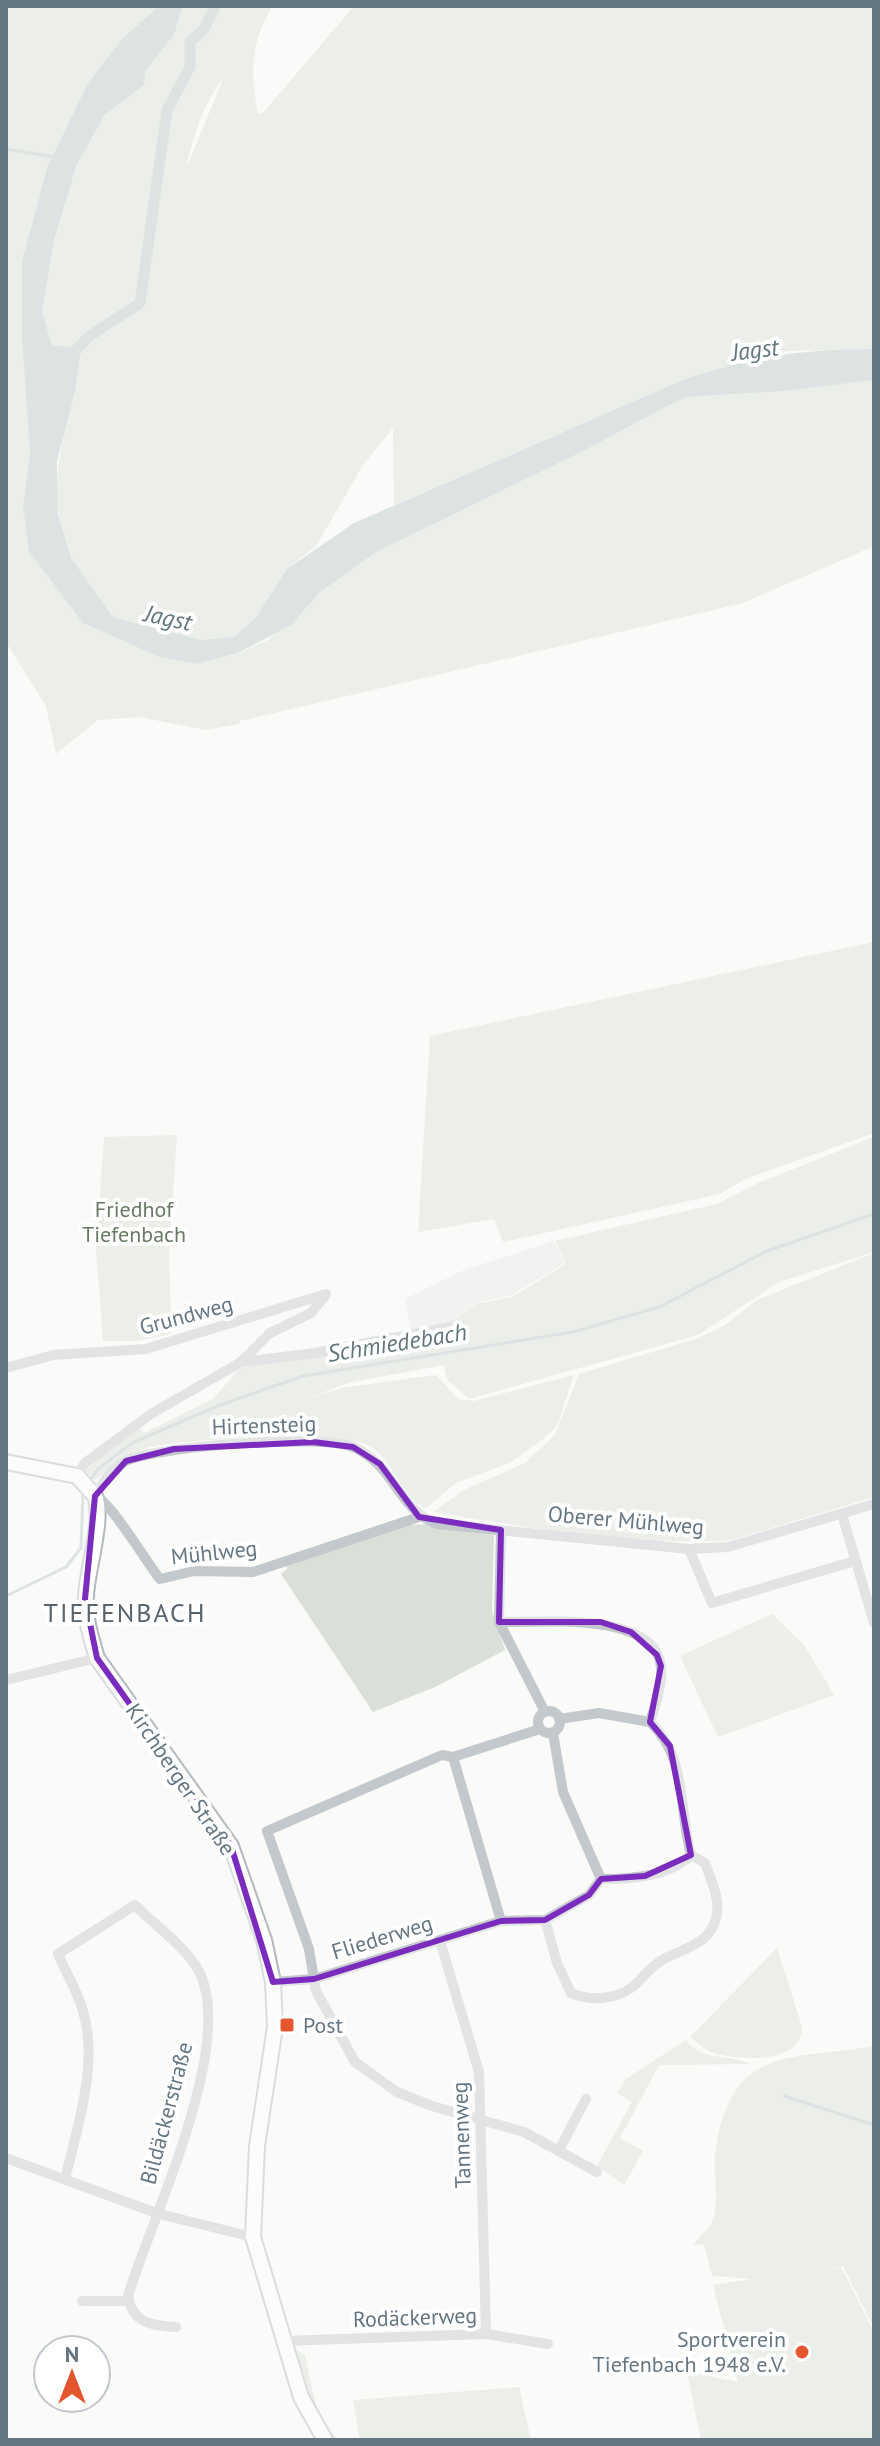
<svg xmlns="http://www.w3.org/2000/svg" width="880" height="2446" viewBox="0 0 880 2446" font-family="'PT Sans',sans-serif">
<rect width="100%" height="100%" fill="#fafaf8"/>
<!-- built -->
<polygon fill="#e8e9e9" points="553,1241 565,1263 512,1295 476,1303 446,1324 412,1334 405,1299 464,1270"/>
<!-- green -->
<g fill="#dadfd7" fill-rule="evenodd">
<polygon points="6,6 159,6 125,36 47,168 22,261 22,339 30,453 23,506 83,623 197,664 239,653 270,639 330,570 671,404 688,397 785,391 874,380 874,546 743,603 240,721 239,724 206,730 139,717 98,720 56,754 46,706 6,642"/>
<path d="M183,6H273C250,41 250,74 258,114L263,113L354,6H874V349L788,351L680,381L394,505L393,428L363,465L316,546L287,569L256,617L234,637L201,640L113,617C100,598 80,578 70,556C40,488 71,419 80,350L51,345L42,313L54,240L77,164L105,115L144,85V71L174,35ZM223,79L186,169V170C192,140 203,103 223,79Z"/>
<polygon points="874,942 874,1133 745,1179 720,1194 503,1242 494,1219 418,1232 430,1036"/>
<polygon points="177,1135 169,1249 171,1334 137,1341 103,1341 96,1249 104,1137"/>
<path d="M874,1137V1252L779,1282L698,1335L469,1399L447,1379L444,1365L347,1383L307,1399L341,1388L436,1375L458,1399L474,1401L574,1375L557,1426L543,1439L511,1462L456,1483L426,1508C397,1497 396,1457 365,1444C334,1432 180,1438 146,1448C126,1454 111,1468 95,1480L85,1472L107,1448L139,1428L144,1433L213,1399L240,1368L323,1353L415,1346L476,1304L512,1297L566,1264L555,1241L717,1204L758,1183Z"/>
<path d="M874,1253V1497L731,1540C638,1547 526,1527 433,1512L464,1490L525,1463L555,1435L579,1374L696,1339L724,1326L757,1300Z"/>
<polygon points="427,1524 494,1535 492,1611 505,1650 435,1687 373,1712 281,1574 287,1569 287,1562 406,1525"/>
<polygon points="772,1614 804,1645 834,1695 718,1737 680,1656"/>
<path d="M777,1948L802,2027C802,2064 743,2060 717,2054C706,2051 698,2043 690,2037Z"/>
<path d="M686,2040C703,2063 729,2053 750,2064L659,2065L620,2138L643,2151L624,2185L597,2166L632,2102L617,2093L626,2079Z"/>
<path d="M874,2046V2328L843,2266L802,2272L841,2267L874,2332V2440H701L687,2372L738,2382L713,2285L753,2279L712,2276L704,2244L694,2245C697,2237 707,2232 712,2222C720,2202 713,2175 715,2154C730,2043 790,2061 874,2046Z"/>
<path d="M295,2350L305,2355C312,2383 313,2421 340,2440H330L307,2395L293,2352Z"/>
<polygon points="519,2387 531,2440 360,2440 353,2400"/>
</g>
<!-- water -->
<path fill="#bbc7cb" d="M159,6H183L174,35L145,71L144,85L105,115L77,164L54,240L42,313L52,345L81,349L75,391L57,461L58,515L71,558L113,617L201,640L234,637L256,617L287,569L354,523L680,381C751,357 799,349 874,349V380L785,391L688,397L671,404L583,451L376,552L320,592L291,625L238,653L197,664L160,657L83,623L29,551L23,506L30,453L22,339V261L47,168L88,83L125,36Z"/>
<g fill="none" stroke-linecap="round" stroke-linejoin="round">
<!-- stream -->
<g stroke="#bbc7cb" stroke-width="3">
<polyline points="6,149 54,157"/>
<polyline points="90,1481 98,1469 132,1443 220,1405 303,1376 573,1332 659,1307 767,1251 874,1214"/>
<polyline points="6,1596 66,1567 81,1548 83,1491"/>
<polyline points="784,2096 874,2125"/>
</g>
<!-- canal -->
<polyline stroke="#bbc7cb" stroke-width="11" points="68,359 88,337 140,303 167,110 190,67 190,42 204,29 215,6"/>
<!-- secondary casing -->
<g stroke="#b3babf" stroke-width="18">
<path id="secondary" d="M6,1462L77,1476L95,1496C104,1520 87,1569 86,1596C84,1617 91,1637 97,1658L231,1846L264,1940L273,1982L275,2027L257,2146L253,2237L301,2397L325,2440"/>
</g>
<!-- street -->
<g stroke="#c3c8cc" stroke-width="10">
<polyline points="242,1361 270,1333 311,1313 325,1296"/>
<polyline points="6,1368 53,1355 146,1349 326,1294"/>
<polyline points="77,1476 85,1463 151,1414 241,1362 315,1353 460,1325"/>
<polyline points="842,1514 874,1623"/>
<path d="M419,1517L253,1572L194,1571L160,1579C146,1562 110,1500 95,1496C102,1483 114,1466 128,1460C162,1446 321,1434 353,1447C395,1465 396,1508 437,1524L689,1549L728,1547L874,1504"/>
<polyline points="501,1530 499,1622 545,1712"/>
<polyline points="689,1549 712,1603 855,1561"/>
<path d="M499,1622C538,1623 656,1610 661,1667C663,1684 655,1705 650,1722C688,1758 678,1808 691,1855C669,1877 631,1879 601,1879"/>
<polyline points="6,1680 97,1658"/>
<circle cx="549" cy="1722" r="11"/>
<polyline points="559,1719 599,1713 650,1722"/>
<polyline points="540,1729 453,1757 442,1755 267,1831 309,1949 316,1991 355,2062 397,2092 432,2106 524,2132 597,2172"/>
<polyline points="453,1757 501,1921"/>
<path d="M545,1920L557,1963L571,1993C589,2001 614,2000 631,1988C641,1981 648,1969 659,1962C680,1948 709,1947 716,1918C721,1900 711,1880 705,1863L691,1855"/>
<polyline points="440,1941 479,2072 486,2334"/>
<polyline points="273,1982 314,1979 501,1921 545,1920 589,1895 601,1879 563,1792 553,1733"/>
<polyline points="560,2148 586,2099"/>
<polyline points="6,2158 159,2214 253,2237"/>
<path d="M65,2179C77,2128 99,2064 83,2011C78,1992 66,1973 58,1954L135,1905C153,1924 181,1943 196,1966C241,2037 150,2221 128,2296C132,2323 152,2326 176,2327"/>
<polyline points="82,2301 128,2301"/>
<polyline points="283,2341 486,2334 548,2344"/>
</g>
<!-- secondary -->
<use href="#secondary" stroke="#fff" stroke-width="14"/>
</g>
<!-- marked area -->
<path d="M0 0H880V2446H0ZM313,1442L353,1447L380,1464L419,1517L501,1530L499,1622H601L631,1632L657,1655L661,1666L650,1722L670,1746L691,1855L645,1876L601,1879L589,1895L545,1920L501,1921L314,1979L273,1982L231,1846L97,1658L85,1599L95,1496L126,1461L174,1449Z" fill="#fafaf8" fill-opacity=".55" fill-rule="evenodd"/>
<path fill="none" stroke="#7b2cbf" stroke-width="6" stroke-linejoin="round" d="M313,1442L353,1447L380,1464L419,1517L501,1530L499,1622H601L631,1632L657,1655L661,1666L650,1722L670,1746L691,1855L645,1876L601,1879L589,1895L545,1920L501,1921L314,1979L273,1982L231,1846L97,1658L85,1599L95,1496L126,1461L174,1449Z"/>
<!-- markers -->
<g fill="#e4572e" stroke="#fff" stroke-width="3">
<rect x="279" y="2017" width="16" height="16" rx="4"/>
<circle cx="802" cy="2352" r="8"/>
</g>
<g text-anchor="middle" stroke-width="8" stroke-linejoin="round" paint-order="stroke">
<!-- park labels -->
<g font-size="22" fill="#687a64" stroke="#fff">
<text x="134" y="1217">Friedhof<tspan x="134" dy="25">Tiefenbach</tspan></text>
</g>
<!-- street labels -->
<g font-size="22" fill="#657683" stroke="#fff">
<text transform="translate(186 1315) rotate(-15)" y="8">Grundweg</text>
<text transform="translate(264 1425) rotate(-2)" y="8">Hirtensteig</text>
<text transform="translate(626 1520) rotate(5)" y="8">Oberer Mühlweg</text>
<text transform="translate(214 1552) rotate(-6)" y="8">Mühlweg</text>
<text transform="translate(181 1779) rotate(56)" y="8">Kirchberger Straße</text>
<text transform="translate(382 1937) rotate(-17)" y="8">Fliederweg</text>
<text transform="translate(166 2113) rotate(-75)" y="8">Bildäckerstraße</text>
<text transform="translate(461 2135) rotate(-92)" y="8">Tannenweg</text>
<text transform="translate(415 2317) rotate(-2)" y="8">Rodäckerweg</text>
</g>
<!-- poi labels -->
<g font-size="22" fill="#657683" stroke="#fff" text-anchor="start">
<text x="303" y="2033">Post</text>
<text x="786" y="2347" text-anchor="end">Sportverein<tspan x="786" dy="25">Tiefenbach 1948 e.V.</tspan></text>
</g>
<!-- water labels -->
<g font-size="24" font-style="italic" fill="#60757c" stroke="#fff">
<text transform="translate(755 350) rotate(-7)" y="8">Jagst</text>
<text transform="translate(168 618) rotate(12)" y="8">Jagst</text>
<text transform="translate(397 1343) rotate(-9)" y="8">Schmiedebach</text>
</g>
<!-- quarter labels -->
<g font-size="26" letter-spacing="2" fill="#57646e" stroke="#fff">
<text x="125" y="1622">TIEFENBACH</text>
</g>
</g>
<!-- border -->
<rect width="880" height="2446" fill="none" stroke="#657683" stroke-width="16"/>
<!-- north arrow -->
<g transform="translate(72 2374)"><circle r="38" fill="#ffffff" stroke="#c1c8cd" stroke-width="2"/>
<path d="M0-6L14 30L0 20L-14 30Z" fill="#e4572e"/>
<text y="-12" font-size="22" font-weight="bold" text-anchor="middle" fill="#657683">N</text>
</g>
</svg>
